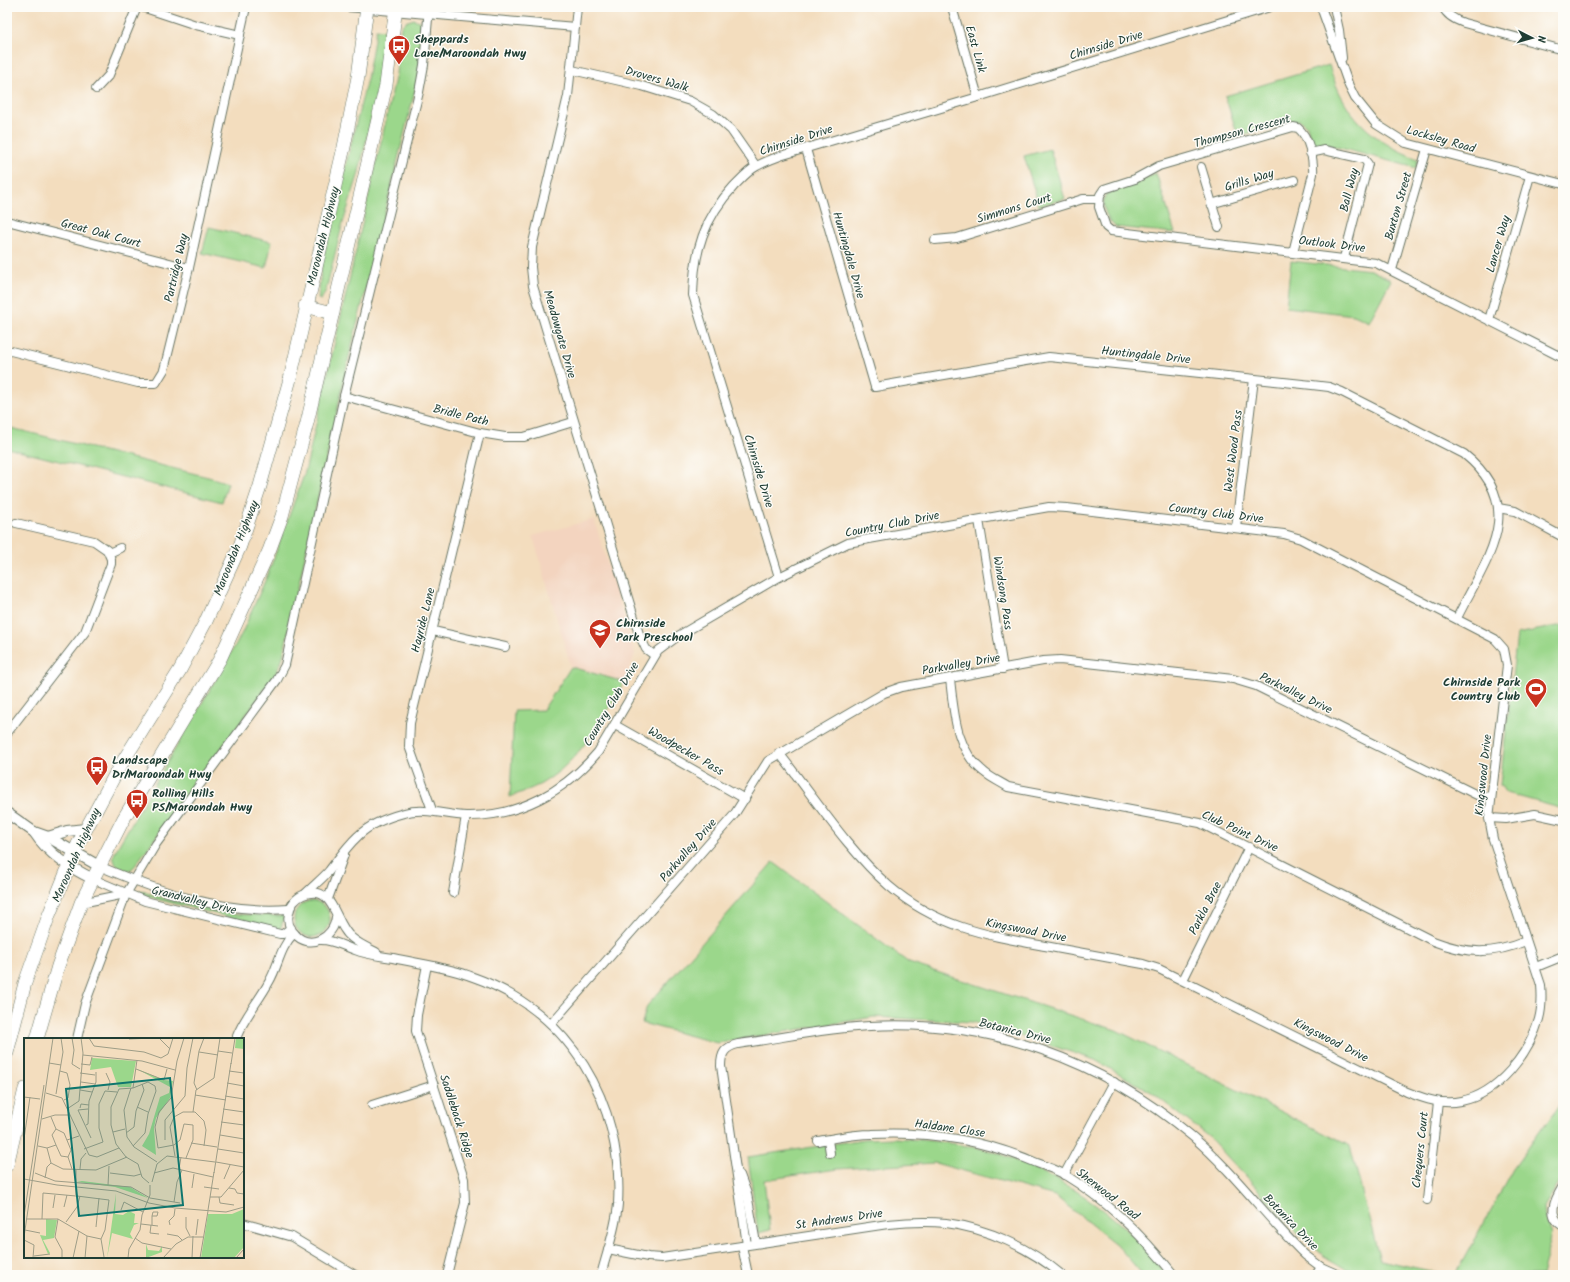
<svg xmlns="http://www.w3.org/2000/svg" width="1570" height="1282" viewBox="0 0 1570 1282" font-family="Kalam,sans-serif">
<rect width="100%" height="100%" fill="#fdfcf7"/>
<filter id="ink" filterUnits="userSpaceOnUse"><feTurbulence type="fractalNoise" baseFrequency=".025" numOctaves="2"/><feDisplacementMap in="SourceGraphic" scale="8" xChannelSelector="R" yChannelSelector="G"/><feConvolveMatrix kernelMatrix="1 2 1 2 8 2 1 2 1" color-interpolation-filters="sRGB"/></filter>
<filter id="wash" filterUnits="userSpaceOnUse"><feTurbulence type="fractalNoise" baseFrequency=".012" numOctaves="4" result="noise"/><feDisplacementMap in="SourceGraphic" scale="16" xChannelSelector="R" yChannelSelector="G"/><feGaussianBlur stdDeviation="0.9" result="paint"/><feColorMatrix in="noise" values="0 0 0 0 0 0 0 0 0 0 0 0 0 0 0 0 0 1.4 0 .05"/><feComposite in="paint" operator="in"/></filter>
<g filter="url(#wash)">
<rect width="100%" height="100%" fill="#f3ddbe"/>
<!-- built -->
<polygon fill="#f3d4bf" points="594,519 635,654 624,682 571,667 533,536"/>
<!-- green -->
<g fill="#9bd78b" stroke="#5d8a60">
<path d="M414,19L419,21L423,27L419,74L348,361L283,656L276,674L139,860C137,863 135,866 133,868C124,875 112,865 114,855C115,851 118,847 120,843L222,669L242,633L268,574L305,472L382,138L396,74L401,27L405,22Z"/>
<polygon points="376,29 384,30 380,80 358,176 342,226 326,290 321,300 318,299 322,262 367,79"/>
<path d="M1329,65C1343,114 1371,141 1418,159L1416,168L1329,145L1316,146L1312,144L1307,126L1299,120L1238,136L1225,96Z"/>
<polygon points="1050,149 1065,199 1039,206 1024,156"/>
<path d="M1156,173L1175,233L1116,227C1107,221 1100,204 1106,194L1138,183Z"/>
<polygon points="209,227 272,242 266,268 202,253"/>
<polygon points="1291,261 1371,270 1391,280 1369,322 1354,315 1286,307"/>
<polygon points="7,427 212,478 228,483 222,502 7,448"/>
<polygon points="1563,625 1563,809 1506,793 1500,785 1517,634"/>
<path d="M571,667L624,682C601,721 581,760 541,784C531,789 520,793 510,797L514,711L543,710Z"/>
<polygon points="773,862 909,963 1116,1030 1350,1146 1380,1260 1449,1275 1369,1275 1346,1269 1324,1256 1296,1231 1210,1138 1151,1092 1095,1060 1028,1038 973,1022 873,1017 717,1043 642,1023 647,1006"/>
<polygon points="139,890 166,899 234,914 283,916 284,918 280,930 156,899 141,893"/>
<circle cx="312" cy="919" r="18"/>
<polygon points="1563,1099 1563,1176 1544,1207 1545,1219 1552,1234 1541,1275 1455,1275 1513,1169"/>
<path d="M895,1138C927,1140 959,1143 991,1151C999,1153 1008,1157 1016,1161C1076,1184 1129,1223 1166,1275H1143L1117,1245L1055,1196L935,1163L837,1169L764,1180L770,1230L758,1233L748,1157L865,1139Z"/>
</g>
</g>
<g filter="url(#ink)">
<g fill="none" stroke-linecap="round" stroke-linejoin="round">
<!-- minor casing -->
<g stroke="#697564" stroke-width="10">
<g id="minor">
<polyline points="142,7 196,25 240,35"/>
<polyline points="347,7 575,27"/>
<polyline points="577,7 568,96 532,247 531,267 533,286 639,634 646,649 654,655"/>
<polyline points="952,7 978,97"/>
<polyline points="1321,7 1349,86 1355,98 1376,124 1406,143 1563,184"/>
<polyline points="1334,7 1339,30 1342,58"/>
<path d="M1443,7C1447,16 1455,20 1464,23L1563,50"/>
<polyline points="572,70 642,86 690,101 713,114 731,130 756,166"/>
<polyline points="96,89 109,75 137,7"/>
<path d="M806,149L875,387L1049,357L1312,385L1329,387L1342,392L1464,454C1530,507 1486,559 1457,618"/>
<polyline points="1310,153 1324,150 1364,159 1368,164 1344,258"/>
<polyline points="1201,167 1219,227"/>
<polyline points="1211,204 1294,180"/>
<polyline points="7,221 189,268"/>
<polyline points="935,240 957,238 1083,199 1099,199"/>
<path d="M1293,252L1313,174C1314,160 1309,137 1298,128L1293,127L1159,166L1135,179L1104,189L1100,195L1099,207L1106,227L1111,231L1376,263L1563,358"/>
<polyline points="1392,270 1427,149"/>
<polyline points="1489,320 1530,176"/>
<polyline points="7,350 138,383 156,383 164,370 189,268 246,7"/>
<polyline points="344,396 480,433 505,437 524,437 573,422"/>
<polyline points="1498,508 1515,511 1563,537"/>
<polyline points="979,520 1003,669"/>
<polyline points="1236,527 1254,379"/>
<polyline points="109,553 120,548"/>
<path d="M779,577L693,295C694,251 704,218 734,186C741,179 749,170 757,166C764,162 772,159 780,156L978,97L1270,7"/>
<polyline points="433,631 505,647"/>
<path d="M950,679C954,712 955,750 984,772C991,778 1000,782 1008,787L1200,823L1433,941C1467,954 1492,955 1526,941"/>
<polyline points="615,725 745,799"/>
<polyline points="7,733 85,632 111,564 111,559 107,550 94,541 16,523"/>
<polyline points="432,810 409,746 410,723 480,433"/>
<polyline points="1489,818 1506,819 1535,814 1563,820"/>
<path d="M99,866C160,892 223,914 289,909"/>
<polyline points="93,879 145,901 280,934 283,934 291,928"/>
<polyline points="453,893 466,816"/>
<path d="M305,894C313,886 322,879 329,871C338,859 347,846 358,836C369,825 389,817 404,813C425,807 445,815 466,816C519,817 565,791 598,752L658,651L678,636L779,577L848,543L869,539L1049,507L1067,508L1284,534L1301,539L1495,639L1504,649L1507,665L1489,818L1493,839L1541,985C1542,997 1542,1008 1539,1019C1529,1054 1498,1094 1461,1101C1442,1105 1425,1099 1407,1092L1159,969L1143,964C1110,958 1077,952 1045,946C985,935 937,927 889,886C847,849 814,797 779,753"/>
<polyline points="328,899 344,855"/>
<polyline points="81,903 125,894"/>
<path d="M336,917C334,938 309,951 294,933C289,928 287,920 289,913C290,905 296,898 303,895C335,882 334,925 352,938C359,944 368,948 376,952"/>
<path d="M321,940C334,940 343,946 355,950C367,955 381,956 393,958C420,964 447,967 473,977C570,1011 624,1103 618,1204C616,1228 607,1252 601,1275"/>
<polyline points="427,965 417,1015 416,1031 464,1179 465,1203 447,1275"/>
<polyline points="1536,967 1563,956"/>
<polyline points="1183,980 1249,847"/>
<polyline points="551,1024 734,815 768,761 884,693 901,687 1043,661 1060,660 1233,679 1256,686 1477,795 1491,797"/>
<path d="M237,1036C245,1016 259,1001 269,982C279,965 279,949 294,933"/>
<polyline points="77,1039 85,1004 126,894 156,844 277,680 285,665 344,396 419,92 424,65 429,7"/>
<polyline points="372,1105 434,1085"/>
<polyline points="828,1140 830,1153"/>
<path d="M818,1141C836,1138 854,1134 872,1134C931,1131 984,1140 1037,1163C1047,1167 1057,1170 1065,1175C1108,1201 1143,1236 1174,1275"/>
<polyline points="740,1175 747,1194 756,1243"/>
<polyline points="1064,1175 1114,1082"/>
<path d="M1563,1186C1555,1199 1546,1216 1563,1226"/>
<polyline points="1427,1200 1438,1102"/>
<polyline points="243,1223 292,1237 355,1275"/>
<path d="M747,1245L721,1066C721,1053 725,1047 738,1044C781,1038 826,1028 870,1026C990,1019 1101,1060 1193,1137C1234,1172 1266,1217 1305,1255L1321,1267L1339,1275"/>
<polyline points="742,1246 748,1275"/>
<path d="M608,1249L648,1257L662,1258L888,1224C907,1222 926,1221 946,1223C987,1228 1030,1248 1062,1275"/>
<polyline points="1316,1275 1321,1267"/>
</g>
</g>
<!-- tertiary casing -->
<g stroke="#697564" stroke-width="12">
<g id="tertiary">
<polyline points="7,813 34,832 48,837 99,866"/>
<path d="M34,832C49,855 69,867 93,879"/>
<polyline points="48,837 67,831 85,829"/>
</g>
</g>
<!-- trunk casing -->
<g stroke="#697564" stroke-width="14">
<g id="trunk">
<polyline points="305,306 333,313"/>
<polyline points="37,1039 58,966 81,903 93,879 124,818 220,659 269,551 282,516 307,423 386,85 396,7"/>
<polyline points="7,1053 25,983 49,915 78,844 117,771 180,670 206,621 240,546 260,486 290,379 344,147 358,77 367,7"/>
<polyline points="7,1165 25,1089"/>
</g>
</g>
<!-- minor -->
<use href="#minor" stroke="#fff" stroke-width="8"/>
<!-- tertiary -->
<use href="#tertiary" stroke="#fff" stroke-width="10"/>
<!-- trunk -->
<use href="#trunk" stroke="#fff" stroke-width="13"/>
</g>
</g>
<!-- icons -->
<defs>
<g id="bus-pin" transform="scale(1.15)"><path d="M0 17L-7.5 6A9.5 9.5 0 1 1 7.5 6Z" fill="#c8321e" stroke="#fdfcf7"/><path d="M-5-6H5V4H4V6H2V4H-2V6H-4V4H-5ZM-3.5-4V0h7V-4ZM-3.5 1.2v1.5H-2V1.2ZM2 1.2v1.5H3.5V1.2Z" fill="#fff"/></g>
<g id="school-pin" transform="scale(1.15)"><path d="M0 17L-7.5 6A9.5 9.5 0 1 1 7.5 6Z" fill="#c8321e" stroke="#fdfcf7"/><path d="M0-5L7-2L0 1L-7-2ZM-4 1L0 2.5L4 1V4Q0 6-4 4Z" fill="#fff"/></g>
<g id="stadium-pin" transform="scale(1.15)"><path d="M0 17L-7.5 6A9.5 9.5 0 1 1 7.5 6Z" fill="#c8321e" stroke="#fdfcf7"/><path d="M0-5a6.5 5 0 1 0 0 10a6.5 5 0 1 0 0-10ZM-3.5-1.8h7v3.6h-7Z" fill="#fff"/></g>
</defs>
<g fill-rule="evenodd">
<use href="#bus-pin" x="399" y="46"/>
<use href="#school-pin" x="600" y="630"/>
<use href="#stadium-pin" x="1536" y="689"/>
<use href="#bus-pin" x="97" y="767"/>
<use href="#bus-pin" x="137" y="800"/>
</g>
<g text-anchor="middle" stroke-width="3" stroke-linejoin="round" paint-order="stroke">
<!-- poi labels -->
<g font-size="12" font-weight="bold" fill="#1f3d34" stroke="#fdfcf7" text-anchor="start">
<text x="414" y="43">Sheppards<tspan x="414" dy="14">Lane/Maroondah Hwy</tspan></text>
<text x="616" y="627">Chirnside<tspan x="616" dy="14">Park Preschool</tspan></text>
<text x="1520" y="686" text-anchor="end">Chirnside Park<tspan x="1520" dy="14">Country Club</tspan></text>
<text x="112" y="764">Landscape<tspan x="112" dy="14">Dr/Maroondah Hwy</tspan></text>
<text x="152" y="797">Rolling Hills<tspan x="152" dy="14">PS/Maroondah Hwy</tspan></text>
</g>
<!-- street labels -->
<g font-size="12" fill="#1f3d34" stroke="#fdfcf7">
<text transform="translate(1106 45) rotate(-17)" y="4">Chirnside Drive</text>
<text transform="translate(976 49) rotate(74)" y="4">East Link</text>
<text transform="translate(657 79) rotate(16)" y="4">Drovers Walk</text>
<text transform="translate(1242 131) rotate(-15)" y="4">Thompson Crescent</text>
<text transform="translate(1441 139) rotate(16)" y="4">Locksley Road</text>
<text transform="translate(796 140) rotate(-18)" y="4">Chirnside Drive</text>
<text transform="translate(1249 180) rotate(-17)" y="4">Grills Way</text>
<text transform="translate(1349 190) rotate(-76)" y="4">Ball Way</text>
<text transform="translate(1398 206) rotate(-74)" y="4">Buxton Street</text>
<text transform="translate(1014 208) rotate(-17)" y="4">Simmons Court</text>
<text transform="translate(101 233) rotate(15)" y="4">Great Oak Court</text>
<text transform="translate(323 236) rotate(-76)" y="4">Maroondah Highway</text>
<text transform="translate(1332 244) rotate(7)" y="4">Outlook Drive</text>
<text transform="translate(1498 244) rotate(-74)" y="4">Lancer Way</text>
<text transform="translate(849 255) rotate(74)" y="4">Huntingdale Drive</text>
<text transform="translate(176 268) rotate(-77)" y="4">Partridge Way</text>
<text transform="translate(560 334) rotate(74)" y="4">Meadowgate Drive</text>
<text transform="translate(1146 355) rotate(6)" y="4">Huntingdale Drive</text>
<text transform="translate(461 415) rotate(14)" y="4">Bridle Path</text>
<text transform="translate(1233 451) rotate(-83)" y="4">West Wood Pass</text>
<text transform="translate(759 471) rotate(73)" y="4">Chirnside Drive</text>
<text transform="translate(1216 513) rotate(7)" y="4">Country Club Drive</text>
<text transform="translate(892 524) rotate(-11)" y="4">Country Club Drive</text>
<text transform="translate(236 548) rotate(-68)" y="4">Maroondah Highway</text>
<text transform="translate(1003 593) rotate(81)" y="4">Windsong Pass</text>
<text transform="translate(423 620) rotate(-76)" y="4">Hayride Lane</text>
<text transform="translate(961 664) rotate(-10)" y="4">Parkvalley Drive</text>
<text transform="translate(1296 693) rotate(26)" y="4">Parkvalley Drive</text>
<text transform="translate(611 704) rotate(-59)" y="4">Country Club Drive</text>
<text transform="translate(686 751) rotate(30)" y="4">Woodpecker Pass</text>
<text transform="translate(1483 775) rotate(-84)" y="4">Kingswood Drive</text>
<text transform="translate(1240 831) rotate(25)" y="4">Club Point Drive</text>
<text transform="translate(688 850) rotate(-49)" y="4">Parkvalley Drive</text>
<text transform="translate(76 855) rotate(-66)" y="4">Maroondah Highway</text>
<text transform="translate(194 900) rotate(14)" y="4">Grandvalley Drive</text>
<text transform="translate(1205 908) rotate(-63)" y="4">Parkla Brae</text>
<text transform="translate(1026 930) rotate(11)" y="4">Kingswood Drive</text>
<text transform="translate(1015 1031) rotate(14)" y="4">Botanica Drive</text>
<text transform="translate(1331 1040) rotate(27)" y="4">Kingswood Drive</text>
<text transform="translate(457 1116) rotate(72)" y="4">Saddleback Ridge</text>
<text transform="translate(950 1128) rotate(8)" y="4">Haldane Close</text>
<text transform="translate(1420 1150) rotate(-84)" y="4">Chequers Court</text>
<text transform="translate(1108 1194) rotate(38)" y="4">Sherwood Road</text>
<text transform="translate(839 1219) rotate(-8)" y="4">St Andrews Drive</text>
<text transform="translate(1291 1222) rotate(46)" y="4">Botanica Drive</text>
</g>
</g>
<!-- overview -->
<g transform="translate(24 1038)">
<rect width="220" height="220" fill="#f3ddbe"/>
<path d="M212,0H220V11L211,10ZM68,20L112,23L107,49H94L87,29L66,32ZM113,31L140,42L149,43L146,60L132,80L130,90L132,117L118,108L125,96L136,59L145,55L146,49ZM58,143L106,149L124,160L91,149L53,144ZM92,155L91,176L99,177L105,173L111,176L110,185H115L110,187L106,196L109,201L88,195L83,220ZM220,171V209L210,220H177L184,176H208ZM22,181L33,182L30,200L19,202L26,215L24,216L16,197L22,198ZM122,206L124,212L135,213L138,208V214L122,220Z" fill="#9bd78b"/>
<path fill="none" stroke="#9e9d87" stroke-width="1" d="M48,0L50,12L48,26L56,31M65,0L70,8L120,14L137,20L144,16L149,0M135,0L146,11M105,1L130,0M194,13L208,15M175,14L194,17M59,17L118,23L151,32M25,25L37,27M57,26L66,27L68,19M207,26L211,0M112,31L140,42L143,31M36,33L43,35L46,47L44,60L40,62M205,33L220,35M56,35L71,37M82,35L86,44L84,52M57,44L71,46M203,45L220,48M107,50L100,72L103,99L110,109L133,124M109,50L113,22M56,52L68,54M173,52L170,45L175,13L180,0M22,55L38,60L65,117L73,119L95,110M32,56L39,14L37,0M171,57L202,62M201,58L220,61M0,59L16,61M113,69L124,74M56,70L57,66L65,67M43,71L55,63L59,15L57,0M64,71L54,72L67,100M199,71L220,74M169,74L172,52L190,40L196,0M27,79L32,91M18,81L31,77H46M197,84L220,87M62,87L64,86L65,63L72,44V34M32,91L40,95L47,112L44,119L37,118L32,107L28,97ZM89,94L101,91M102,95L110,89L112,73L120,52L118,46M196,97L220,101M0,101L6,59M43,102L55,98M141,102V82L161,58L163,30L169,0M167,105L193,109M150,107L134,110L131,89L135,74L147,60L153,23L160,0M150,107L156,102L160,86L169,87V102L162,120M14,108L23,110L32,107M109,108L121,95L124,76L132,53L131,48L124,44L109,50L95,51L87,69V87L92,106L102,119L114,126L118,139L125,145M23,110L27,125L39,131L72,132L103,119M60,111L79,104L75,90V66L81,53L93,54M194,111L220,115M151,118L146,89L150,79L159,74H171L180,83L182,92L180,108M44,119L48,131M192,124L220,129M56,131L57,121L62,115M155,131L157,119M11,135L31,143L107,149L126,160L156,165M86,135L110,138L117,136M130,135L149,130L189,139M190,135L207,25M21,140L23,129L27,125M0,141L33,147L92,153L125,165L151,170L202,174L220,169M200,141L206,127M128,144L133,126L143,118L191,124M84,147L85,128M180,149L195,151M168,150L170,136M205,150L211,151L213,155L220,156M52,157V131M186,159H197L220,132M195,159L196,165L210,167M150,164L153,144L158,132M40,169L43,157M29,170L31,157M97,172L100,164L119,174M184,172L190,134M0,178L20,47M162,179V190L166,198M2,181H34L63,198L77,201L81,192L85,162L53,158M18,181L19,155L52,158M34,181L31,199L38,212V220M42,184L53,169L56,158M117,186L134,188M127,187L126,195L135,196M128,187V178L129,174H134L133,178H128M146,187L145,183L150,178L151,171M72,189L75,160M1,192L16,195M143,196L154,198L158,202M172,197L174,181M0,199L29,0M111,200L118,205L147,211M77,201L80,219M0,202L10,207L9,220M10,218L26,216M49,220L55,193M61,220L63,198M104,220L105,211L116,192L118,177L126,157V147M139,220L152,206L164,199H179M168,220L169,198M176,220L184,173M212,220L220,211"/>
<path fill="#0f766e" fill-opacity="0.15" stroke="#0f766e" stroke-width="2" d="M146,40L159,167L55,178L42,51Z"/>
<rect width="220" height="220" fill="none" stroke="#1f3d34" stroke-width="2"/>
</g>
<!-- margin -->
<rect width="1570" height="1282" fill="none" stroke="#fdfcf7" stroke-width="24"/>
<!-- north arrow -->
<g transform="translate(1532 38) rotate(96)" stroke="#fdfcf7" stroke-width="3" paint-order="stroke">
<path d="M0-3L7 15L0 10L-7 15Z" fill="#1f3d34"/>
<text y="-6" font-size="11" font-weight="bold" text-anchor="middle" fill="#1f3d34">N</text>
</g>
</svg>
